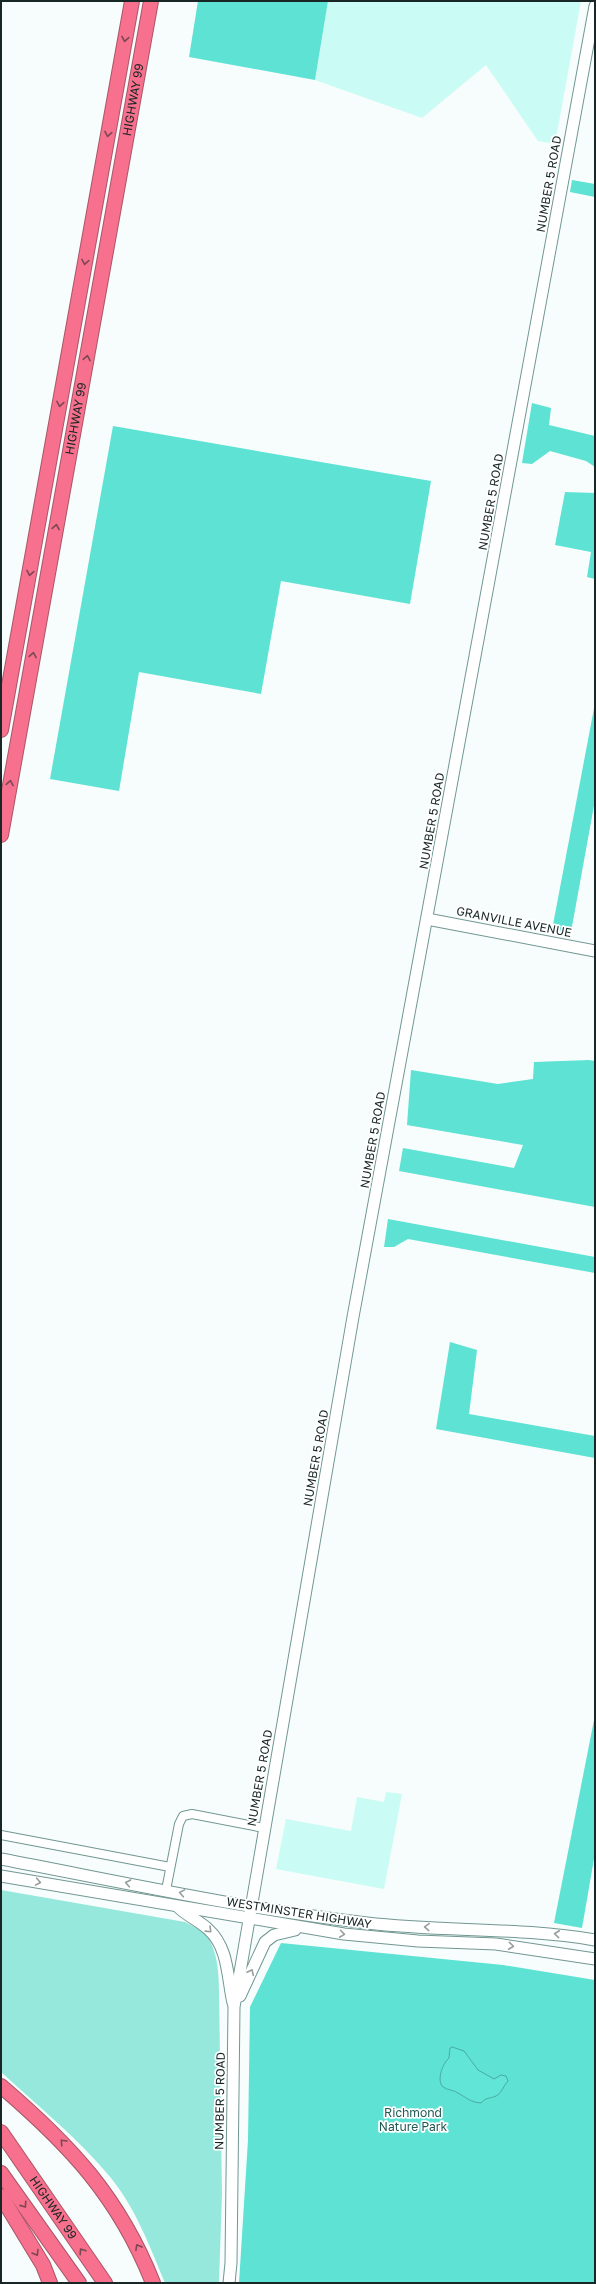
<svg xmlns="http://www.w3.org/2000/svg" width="596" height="2284" viewBox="0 0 596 2284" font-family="'Golos Text',sans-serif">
<rect width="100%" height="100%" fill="#f6fdfc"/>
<!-- built -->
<g fill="#cafcf5">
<polygon points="328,1 581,1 555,144 538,141 486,65 422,118 315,80"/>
<polygon points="386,1792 402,1794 384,1889 276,1869 286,1819 351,1831 357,1797 384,1802"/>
</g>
<!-- green -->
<path fill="#96e8dd" d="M1,1890L185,1922C190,1925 197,1928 202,1931C217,1944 219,1972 219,1990L222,2194L219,2283H165C150,2247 136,2209 111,2178C79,2139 38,2106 1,2072Z"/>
<!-- forest -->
<g fill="#5de2d4">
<polygon points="198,1 328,1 315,80 189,57"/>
<polygon points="572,180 595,184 595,197 570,192"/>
<polygon points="532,403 551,408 549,425 595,436 595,467 586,461 550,451 532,464 522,463"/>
<polygon points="113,426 431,481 410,604 281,581 261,694 139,672 119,791 50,779"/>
<polygon points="565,492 595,493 595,579 587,577 591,552 555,545"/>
<polygon points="595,703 595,800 571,932 552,930"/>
<polygon points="589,1060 595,1061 595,1207 399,1171 403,1148 514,1168 523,1145 407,1125 411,1070 498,1084 533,1079 534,1062"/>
<polygon points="388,1219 595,1257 595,1273 408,1239 394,1247 384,1247"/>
<polygon points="450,1342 477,1350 469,1414 595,1436 595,1458 436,1429"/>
<polygon points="595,1715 595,1853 582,1928 554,1923"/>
<polygon points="281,1943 503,1965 595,1980 595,2283 239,2283 248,2140 250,2007"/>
</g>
<!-- water -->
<path fill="#60e5d7" stroke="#4aaca2" d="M452,2047L464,2051L478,2070L494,2079L501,2075L506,2076L508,2081C504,2085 501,2094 496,2096C489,2099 486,2097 481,2103C470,2102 467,2098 458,2093C454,2090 447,2090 443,2087C436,2080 443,2063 449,2058L450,2048Z"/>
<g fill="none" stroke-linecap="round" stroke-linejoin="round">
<!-- street casing -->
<g stroke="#729792" stroke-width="10">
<g id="street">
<polyline points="1,1835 170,1867"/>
<polyline points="166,1890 179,1824 183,1816 192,1814 264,1828"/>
</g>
</g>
<!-- secondary casing -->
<g stroke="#729792" stroke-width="13">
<g id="secondary">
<polyline points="427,919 595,951"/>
<path d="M1,1859C122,1882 244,1909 367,1923C443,1932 520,1927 595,1940"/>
<polyline points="1,1876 344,1934 418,1941 496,1944 595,1959"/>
<path d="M178,1907C187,1916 198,1920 208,1929C229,1948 227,1977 233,2003"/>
<polyline points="240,1996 265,1942 274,1935 295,1930"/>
<polyline points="229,2283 231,2263 234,2007 353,1317 595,6"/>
</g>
</g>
<!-- highway casing -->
<g stroke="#a95669" stroke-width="16">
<g id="highway">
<polyline points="1,730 132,1"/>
<path id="s1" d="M1,835L151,1"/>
<path d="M1,2086C70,2145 119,2197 153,2283"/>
<path id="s2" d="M1,2132L105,2283"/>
<polyline points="1,2173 79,2283"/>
<polyline points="1,2196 43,2265 50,2283"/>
</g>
</g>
<!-- street -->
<use href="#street" stroke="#fff" stroke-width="8"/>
<!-- secondary -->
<use href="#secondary" stroke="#fff" stroke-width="11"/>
<!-- highway -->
<use href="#highway" stroke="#f7708d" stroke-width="14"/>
</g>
<!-- one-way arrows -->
<defs><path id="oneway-chevron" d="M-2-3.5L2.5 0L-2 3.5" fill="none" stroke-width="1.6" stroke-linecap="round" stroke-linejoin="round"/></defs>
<g stroke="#7c4854">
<use href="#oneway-chevron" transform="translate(125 39) rotate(100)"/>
<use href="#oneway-chevron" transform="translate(108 134) rotate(100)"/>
<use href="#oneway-chevron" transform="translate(85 262) rotate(100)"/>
<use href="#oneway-chevron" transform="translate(87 358) rotate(-80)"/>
<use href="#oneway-chevron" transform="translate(60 404) rotate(100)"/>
<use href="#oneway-chevron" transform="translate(56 527) rotate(-80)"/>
<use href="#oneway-chevron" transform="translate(30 573) rotate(100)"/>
<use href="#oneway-chevron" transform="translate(33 655) rotate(-80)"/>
<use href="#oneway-chevron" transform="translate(10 783) rotate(-80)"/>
<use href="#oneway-chevron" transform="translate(63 2142) rotate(-133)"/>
<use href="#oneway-chevron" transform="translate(24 2205) rotate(55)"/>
<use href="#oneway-chevron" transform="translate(138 2247) rotate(-119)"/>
<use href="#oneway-chevron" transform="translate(82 2251) rotate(-124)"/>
<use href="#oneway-chevron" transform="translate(36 2253) rotate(59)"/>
</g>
<g stroke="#979e9d">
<use href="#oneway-chevron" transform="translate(38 1882) rotate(10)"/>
<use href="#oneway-chevron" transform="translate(128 1883) rotate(-169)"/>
<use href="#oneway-chevron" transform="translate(182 1893) rotate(-170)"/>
<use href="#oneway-chevron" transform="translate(427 1927) rotate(-177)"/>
<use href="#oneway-chevron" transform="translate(209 1930) rotate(44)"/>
<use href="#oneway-chevron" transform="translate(342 1934) rotate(8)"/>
<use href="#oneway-chevron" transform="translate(557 1934) rotate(-174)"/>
<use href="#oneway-chevron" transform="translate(511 1946) rotate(6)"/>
<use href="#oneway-chevron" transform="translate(251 1972) rotate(-64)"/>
</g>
<g text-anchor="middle" stroke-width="3.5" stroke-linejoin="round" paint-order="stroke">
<!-- street labels -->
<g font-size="12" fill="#182725" stroke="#fff">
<text dy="4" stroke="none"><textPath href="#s1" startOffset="747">HIGHWAY 99</textPath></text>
<text transform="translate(549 184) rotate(-80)" y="4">NUMBER 5 ROAD</text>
<text dy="4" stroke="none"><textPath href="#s1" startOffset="423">HIGHWAY 99</textPath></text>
<text transform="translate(491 502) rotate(-80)" y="4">NUMBER 5 ROAD</text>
<text transform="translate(432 821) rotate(-80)" y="4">NUMBER 5 ROAD</text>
<text transform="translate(514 922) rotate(11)" y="4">GRANVILLE AVENUE</text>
<text transform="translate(373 1140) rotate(-80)" y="4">NUMBER 5 ROAD</text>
<text transform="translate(316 1458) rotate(-80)" y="4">NUMBER 5 ROAD</text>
<text transform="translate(260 1778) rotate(-80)" y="4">NUMBER 5 ROAD</text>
<text transform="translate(299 1913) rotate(9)" y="4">WESTMINSTER HIGHWAY</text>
<text transform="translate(220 2101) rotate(-89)" y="4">NUMBER 5 ROAD</text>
<text dy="4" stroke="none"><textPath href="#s2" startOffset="92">HIGHWAY 99</textPath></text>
</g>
<!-- park labels -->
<g font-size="12" fill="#205852" stroke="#fff">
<text x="413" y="2117">Richmond<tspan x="413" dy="14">Nature Park</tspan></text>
</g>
</g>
<!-- border -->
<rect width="596" height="2284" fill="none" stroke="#182725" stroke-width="4"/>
</svg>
